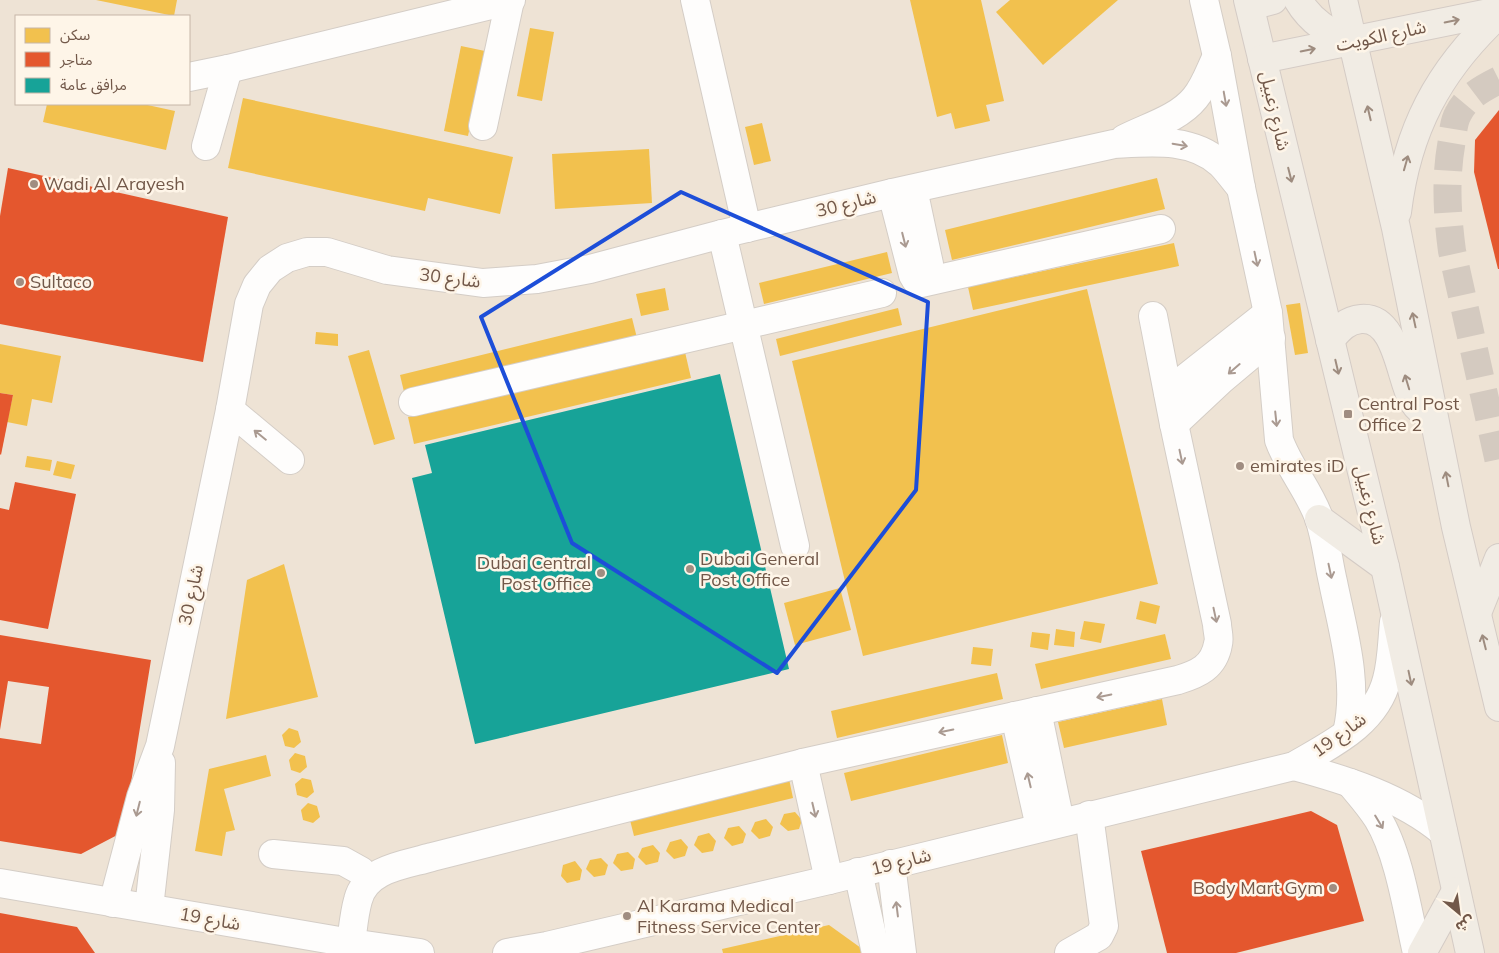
<svg xmlns="http://www.w3.org/2000/svg" width="1499" height="953" viewBox="0 0 1499 953" font-family="Mulish,'Noto Sans Arabic',sans-serif">
<rect width="100%" height="100%" fill="#f5f0e8"/>
<!-- residential -->
<path fill="#eee3d5" fill-rule="evenodd" d="M0,0H1499V953H0ZM16,16H189V104H16Z"/>
<!-- homes -->
<g fill="#f2c14e">
<polygon points="96,0 177,0 174,16"/>
<polygon points="910,0 981,0 1004,101 986,105 990,121 955,129 951,113 937,117"/>
<polygon points="1010,0 1118,0 1043,65 996,12"/>
<polygon points="530,28 554,32 542,101 517,96"/>
<polygon points="461,46 485,51 468,136 444,131"/>
<polygon points="243,98 513,157 500,214 428,198 425,211 228,168"/>
<polygon points="47,104 143,104 175,111 166,150 43,122"/>
<polygon points="762,123 771,161 754,165 745,127"/>
<polygon points="649,149 652,203 555,209 552,154"/>
<polygon points="1157,178 1165,209 952,260 945,230"/>
<polygon points="1174,243 1179,266 973,310 968,287"/>
<polygon points="887,252 892,273 764,304 759,283"/>
<polygon points="665,288 669,310 641,316 636,294"/>
<polygon points="1087,289 1158,584 863,656 792,361"/>
<polygon points="1300,303 1308,353 1295,355 1286,305"/>
<polygon points="898,308 902,325 780,356 776,339"/>
<polygon points="632,318 637,338 405,396 400,375"/>
<polygon points="316,332 338,334 338,346 315,344"/>
<polygon points="0,344 61,356 52,403 32,399 27,426 7,422 13,395 0,393"/>
<polygon points="369,350 395,439 374,445 348,356"/>
<polygon points="685,352 691,378 414,444 408,417"/>
<polygon points="27,456 52,460 50,471 25,467"/>
<polygon points="57,461 75,465 71,479 53,475"/>
<polygon points="284,564 318,697 226,719 247,580"/>
<polygon points="840,588 851,630 795,645 784,603"/>
<polygon points="1140,601 1160,606 1156,624 1136,619"/>
<polygon points="1084,621 1105,624 1101,643 1080,639"/>
<polygon points="1056,629 1075,632 1074,647 1054,645"/>
<polygon points="1032,632 1050,634 1048,650 1030,647"/>
<polygon points="1165,634 1171,659 1041,689 1035,664"/>
<polygon points="973,647 993,649 991,666 971,664"/>
<polygon points="997,673 1003,699 837,738 831,711"/>
<polygon points="1162,699 1167,725 1064,748 1058,722"/>
<polygon points="289,728 298,731 301,742 294,748 285,746 282,735"/>
<polygon points="1002,735 1008,763 851,801 844,773"/>
<polygon points="295,753 305,756 307,767 300,773 291,770 289,760"/>
<polygon points="266,755 271,776 224,789 235,830 226,832 222,856 195,851 209,769"/>
<polygon points="788,774 793,798 634,836 628,812"/>
<polygon points="302,778 311,780 314,792 307,798 297,795 295,784"/>
<polygon points="308,803 317,806 320,817 313,823 303,820 301,810"/>
<polygon points="795,812 802,820 799,829 788,831 780,824 784,814"/>
<polygon points="766,819 773,827 770,836 759,839 751,831 755,822"/>
<polygon points="739,826 746,834 743,843 732,846 724,838 728,828"/>
<polygon points="709,833 716,841 713,851 702,853 694,845 698,836"/>
<polygon points="681,839 688,847 685,856 674,859 666,851 670,842"/>
<polygon points="653,845 660,853 658,862 646,865 638,857 642,848"/>
<polygon points="628,852 635,859 633,869 621,871 613,863 617,854"/>
<polygon points="601,858 608,865 605,875 594,877 586,869 590,860"/>
<polygon points="575,861 582,870 580,880 567,883 561,876 563,865"/>
<polygon points="829,925 861,948 862,953 723,953 722,949"/>
</g>
<!-- shops -->
<g fill="#e4572e">
<polygon points="1499,110 1499,269 1498,269 1474,172 1475,140"/>
<polygon points="8,168 228,217 203,362 0,324 0,216"/>
<polygon points="0,393 13,395 1,455 0,454"/>
<polygon points="15,482 76,494 48,629 0,620 0,508 9,510"/>
<polygon points="0,635 151,660 123,832 81,854 0,841 0,738 41,744 49,687 8,681 0,730"/>
<polygon points="1311,811 1337,825 1364,921 1236,953 1167,953 1141,851"/>
<polygon points="0,913 77,927 95,953 0,953"/>
</g>
<!-- public -->
<polygon fill="#17a398" points="720,374 789,669 475,744 412,478 432,473 425,445"/>
<g fill="none" stroke-linecap="round" stroke-linejoin="round">
<!-- minor-tunnel -->
<path stroke="#d4cac0" stroke-width="28" stroke-dasharray="28 14" stroke-linecap="butt" d="M1499,80C1483,88 1466,97 1458,114C1454,121 1453,132 1452,140C1445,177 1447,213 1452,251L1499,462"/>
<!-- minor casing -->
<g stroke="#d4cdc6" stroke-width="30">
<g id="minor">
<polyline points="695,0 747,228"/>
<path d="M1204,0L1217,56L1241,188L1268,313L1279,440C1289,468 1309,490 1319,518C1326,538 1328,561 1333,582C1343,632 1359,682 1347,733"/>
<polyline points="189,77 228,69 511,0"/>
<polyline points="483,126 510,0"/>
<path d="M1124,139C1147,127 1178,119 1195,98C1205,86 1210,70 1217,56"/>
<polyline points="206,146 228,69"/>
<polyline points="913,189 929,264"/>
<polyline points="892,193 913,275 916,280 921,283 1161,229"/>
<polyline points="722,234 795,546"/>
<polyline points="1168,392 1268,313"/>
<polyline points="413,402 882,293"/>
<polyline points="230,410 290,460"/>
<polyline points="1174,424 1221,380 1271,338"/>
<polyline points="1037,711 1060,822"/>
<polyline points="1015,716 1040,827"/>
<polyline points="803,763 829,880"/>
<path d="M1294,766C1346,780 1401,797 1443,832"/>
<path d="M1350,783C1360,795 1370,806 1378,819C1399,853 1408,914 1417,953"/>
<polyline points="273,854 343,861 361,871 369,880"/>
<polyline points="891,864 902,953"/>
<polyline points="858,872 876,953"/>
<polyline points="0,883 351,943 420,953"/>
<path d="M113,903L141,797L160,746L230,410L249,304L257,285L270,269L287,258L307,252H327L387,270L483,283L537,279L590,269L722,234L892,193L1114,144C1150,142 1192,137 1221,164C1228,171 1234,180 1241,188"/>
<polyline points="149,908 160,810 161,763"/>
<path d="M351,943C353,929 354,914 358,900C366,868 405,865 432,857L803,763L1178,680C1198,674 1214,667 1218,644C1220,638 1217,630 1217,624L1174,424L1153,316"/>
<path d="M507,953L547,946L829,880L1294,766C1330,745 1376,724 1387,679C1392,661 1392,641 1394,622"/>
<polyline points="1069,953 1099,936 1104,926 1089,815"/>
</g>
</g>
<!-- major casing -->
<g stroke="#d4cbc5" stroke-width="30">
<g id="major">
<polyline points="1248,0 1385,567 1470,953"/>
<path d="M1298,0C1311,22 1329,33 1353,42"/>
<polyline points="1343,0 1396,228 1456,527 1499,707"/>
<polyline points="1250,6 1273,0"/>
<polyline points="1262,59 1499,11"/>
<path d="M1397,212C1407,130 1438,71 1499,14"/>
<path d="M1330,340C1339,329 1347,320 1361,319C1397,316 1400,378 1413,401C1418,409 1425,414 1433,418"/>
<polyline points="1319,519 1385,567"/>
<polyline points="1477,613 1499,558"/>
<polyline points="1422,953 1456,891"/>
</g>
</g>
<!-- minor -->
<use href="#minor" stroke="#fefdfc" stroke-width="28"/>
<!-- major -->
<use href="#major" stroke="#f1ece4" stroke-width="28"/>
</g>
<!-- one-way arrows -->
<defs><path id="oneway-shaft" d="M-6 0H5M1.5-3L5.5 0L1.5 3" fill="none" stroke-width="1.6" stroke-linecap="round" stroke-linejoin="round" transform="scale(1.25)"/></defs>
<g stroke="#9e8c7f">
<use href="#oneway-shaft" transform="translate(1452 21) rotate(-12)"/>
<use href="#oneway-shaft" transform="translate(1308 50) rotate(-11)"/>
<use href="#oneway-shaft" transform="translate(1369 113) rotate(-103)"/>
<use href="#oneway-shaft" transform="translate(1406 163) rotate(-74)"/>
<use href="#oneway-shaft" transform="translate(1290 175) rotate(76)"/>
<use href="#oneway-shaft" transform="translate(1414 320) rotate(-102)"/>
<use href="#oneway-shaft" transform="translate(1337 367) rotate(77)"/>
<use href="#oneway-shaft" transform="translate(1407 382) rotate(-107)"/>
<use href="#oneway-shaft" transform="translate(1447 479) rotate(-101)"/>
<use href="#oneway-shaft" transform="translate(1484 642) rotate(-104)"/>
<use href="#oneway-shaft" transform="translate(1410 678) rotate(78)"/>
</g>
<g stroke="#aa9a91">
<use href="#oneway-shaft" transform="translate(1225 99) rotate(80)"/>
<use href="#oneway-shaft" transform="translate(1180 145) rotate(10)"/>
<use href="#oneway-shaft" transform="translate(904 240) rotate(76)"/>
<use href="#oneway-shaft" transform="translate(1256 259) rotate(78)"/>
<use href="#oneway-shaft" transform="translate(1234 369) rotate(139)"/>
<use href="#oneway-shaft" transform="translate(1276 419) rotate(84)"/>
<use href="#oneway-shaft" transform="translate(260 435) rotate(-141)"/>
<use href="#oneway-shaft" transform="translate(1181 457) rotate(78)"/>
<use href="#oneway-shaft" transform="translate(1330 571) rotate(78)"/>
<use href="#oneway-shaft" transform="translate(1215 615) rotate(78)"/>
<use href="#oneway-shaft" transform="translate(1104 696) rotate(168)"/>
<use href="#oneway-shaft" transform="translate(946 731) rotate(168)"/>
<use href="#oneway-shaft" transform="translate(1029 780) rotate(-103)"/>
<use href="#oneway-shaft" transform="translate(138 809) rotate(104)"/>
<use href="#oneway-shaft" transform="translate(814 810) rotate(77)"/>
<use href="#oneway-shaft" transform="translate(1379 822) rotate(59)"/>
<use href="#oneway-shaft" transform="translate(897 909) rotate(-97)"/>
</g>
<!-- marked area -->
<path fill="none" stroke="#1d4ed8" stroke-width="4" stroke-linejoin="round" d="M681,192L928,302L916,490L777,673L572,543L481,317Z"/>
<!-- markers -->
<g fill="#a08d81" stroke="#fef5e8" stroke-width="2">
<circle cx="34" cy="184" r="5"/>
<circle cx="20" cy="282" r="5"/>
<rect x="1343" y="409" width="10" height="10" rx="2.5"/>
<circle cx="1240" cy="466" r="5"/>
<circle cx="690" cy="569" r="5"/>
<circle cx="601" cy="573" r="5"/>
<circle cx="1333" cy="888" r="5"/>
<circle cx="627" cy="916" r="5"/>
</g>
<g text-anchor="middle" stroke-width="5" stroke-linejoin="round" paint-order="stroke">
<!-- street labels -->
<g font-size="18" fill="#725849" stroke="#fef5e8">
<text transform="translate(1381 36) rotate(-12)" y="6">شارع الكويت</text>
<text transform="translate(1275 111) rotate(77)" y="6">شارع زعبيل</text>
<text transform="translate(846 204) rotate(-14)" y="6">شارع 30</text>
<text transform="translate(450 278) rotate(7)" y="6">شارع 30</text>
<text transform="translate(1370 505) rotate(76)" y="6">شارع زعبيل</text>
<text transform="translate(191 595) rotate(-78)" y="6">شارع 30</text>
<text transform="translate(1339 735) rotate(-36)" y="6">شارع 19</text>
<text transform="translate(901 862) rotate(-14)" y="6">شارع 19</text>
<text transform="translate(210 919) rotate(10)" y="6">شارع 19</text>
</g>
<!-- poi labels -->
<g font-size="18" fill="#725849" stroke="#fef5e8" text-anchor="start">
<text x="44" y="190">Wadi Al Arayesh</text>
<text x="30" y="288">Sultaco</text>
<text x="1358" y="410">Central Post<tspan x="1358" dy="21">Office 2</tspan></text>
<text x="1250" y="472">emirates iD</text>
<text x="700" y="565">Dubai General<tspan x="700" dy="21">Post Office</tspan></text>
<text x="591" y="569" text-anchor="end">Dubai Central<tspan x="591" dy="21">Post Office</tspan></text>
<text x="1323" y="894" text-anchor="end">Body Mart Gym</text>
<text x="637" y="912">Al Karama Medical<tspan x="637" dy="21">Fitness Service Center</tspan></text>
</g>
</g>
<!-- legend -->
<rect x="15" y="15" width="175" height="90" fill="#fef5e8" stroke="#c6b6a8"/>
<rect x="25" y="28" width="25" height="15" fill="#f2c14e" stroke="#c6b6a8"/>
<text x="60" y="40" font-size="15" fill="#725849">سكن</text>
<rect x="25" y="52" width="25" height="15" fill="#e4572e" stroke="#c6b6a8"/>
<text x="60" y="65" font-size="15" fill="#725849">متاجر</text>
<rect x="25" y="78" width="25" height="15" fill="#17a398" stroke="#c6b6a8"/>
<text x="60" y="90" font-size="15" fill="#725849">مرافق عامة</text>
<!-- north arrow -->
<g transform="translate(1459 913) rotate(151)" stroke="#fef5e8" stroke-width="4" paint-order="stroke">
<path d="M0-4L9 19L0 12L-9 19Z" fill="#725849"/>
<text y="-8" font-size="14" font-weight="bold" text-anchor="middle" fill="#725849">ش</text>
</g>
</svg>
